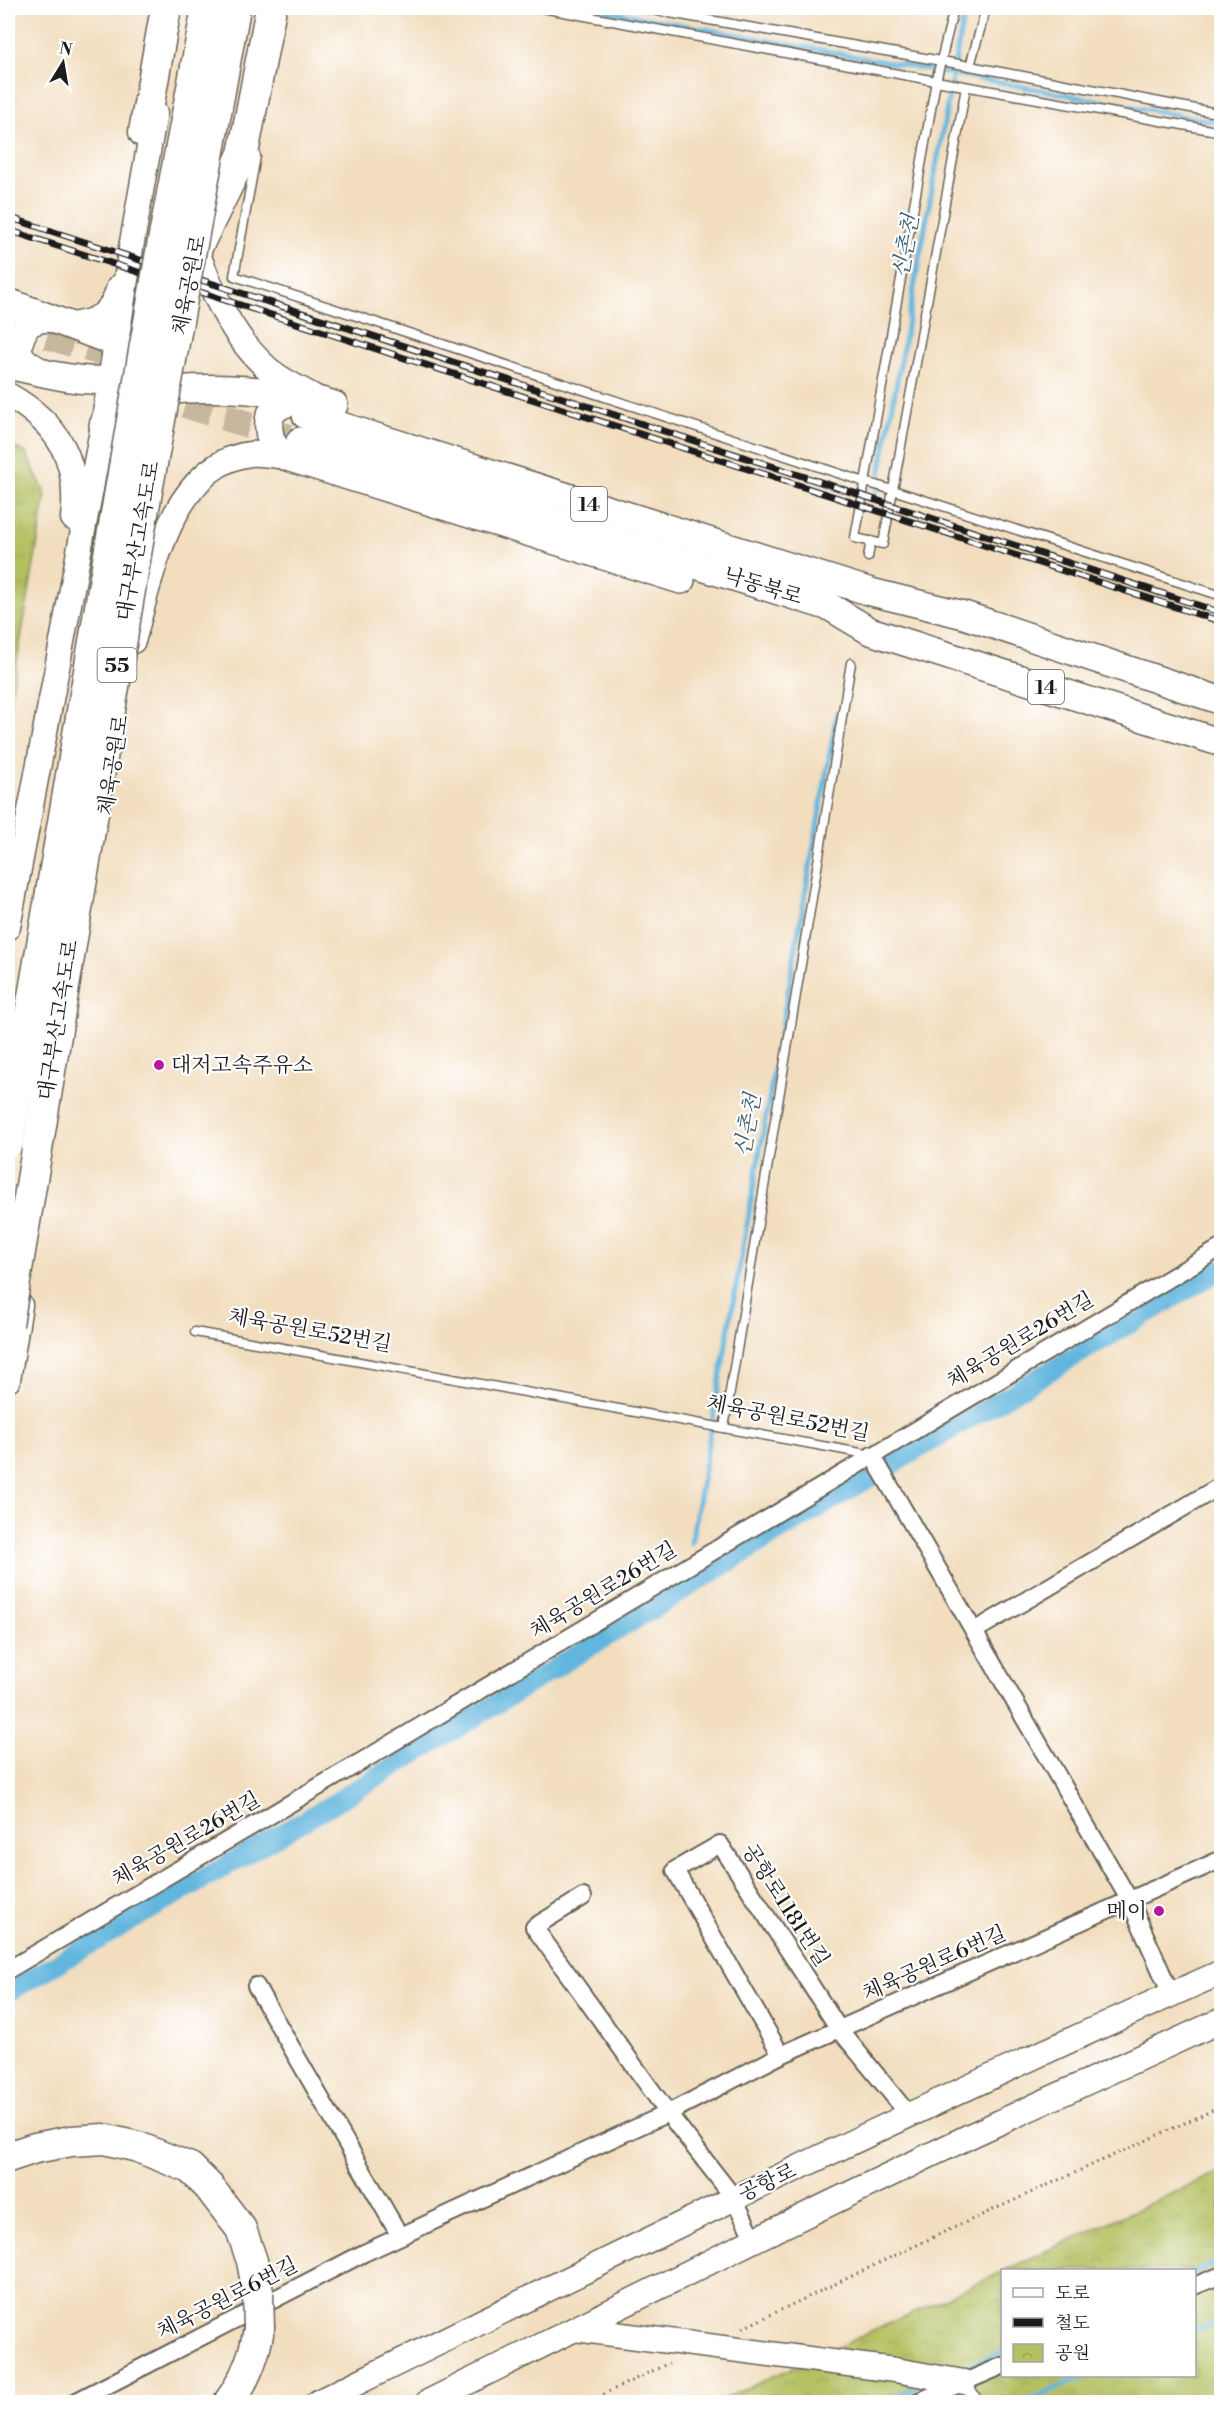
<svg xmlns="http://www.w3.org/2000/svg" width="1229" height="2410" viewBox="0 0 1229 2410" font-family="'Libre Bodoni','Noto Serif KR',serif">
<defs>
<pattern id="park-crowns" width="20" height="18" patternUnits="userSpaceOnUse" patternTransform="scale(1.5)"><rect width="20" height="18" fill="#b4c061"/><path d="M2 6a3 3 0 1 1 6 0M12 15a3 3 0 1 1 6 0" fill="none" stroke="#9aa454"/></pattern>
</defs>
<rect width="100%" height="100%" fill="#fff"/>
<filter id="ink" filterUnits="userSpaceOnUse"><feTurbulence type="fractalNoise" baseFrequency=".0167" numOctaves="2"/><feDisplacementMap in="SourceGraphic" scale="12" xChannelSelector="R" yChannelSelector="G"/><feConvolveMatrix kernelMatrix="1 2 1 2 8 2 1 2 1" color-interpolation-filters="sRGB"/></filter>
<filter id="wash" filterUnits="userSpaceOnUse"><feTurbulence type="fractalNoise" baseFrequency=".008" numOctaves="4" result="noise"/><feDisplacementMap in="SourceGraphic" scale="24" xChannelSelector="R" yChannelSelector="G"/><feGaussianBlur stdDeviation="1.35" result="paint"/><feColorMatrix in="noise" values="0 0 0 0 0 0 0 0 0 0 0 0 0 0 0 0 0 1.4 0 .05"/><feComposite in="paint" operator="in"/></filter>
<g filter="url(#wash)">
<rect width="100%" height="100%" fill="#f2debf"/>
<!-- park -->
<g fill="url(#park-crowns)" stroke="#686e3e" stroke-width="1.5">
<polygon points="8,444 26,453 46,495 8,712"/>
<polygon points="1221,2171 1221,2402 717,2402 1002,2272 1002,2376 1194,2376 1194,2270 1005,2270"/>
</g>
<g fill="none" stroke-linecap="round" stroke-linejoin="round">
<!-- stream -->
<g stroke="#62b6de" stroke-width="5">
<polyline points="590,8 1222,123"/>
<polyline points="877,491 965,8"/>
<polyline points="691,1543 837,713"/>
<polyline points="683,1590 685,1577"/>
<polyline points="1194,2272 1222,2261"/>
<polyline points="1194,2331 1222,2321"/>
<polyline points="954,2372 1002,2352"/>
<polyline points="880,2402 923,2384"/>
<polyline points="1022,2402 1087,2376"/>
<polyline points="1189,2402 1222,2391"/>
</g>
<!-- canal -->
<polyline stroke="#62b6de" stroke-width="20" points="8,1992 331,1805 778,1532 1222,1269"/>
</g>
</g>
<g filter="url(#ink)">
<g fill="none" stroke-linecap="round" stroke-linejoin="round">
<!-- primary-tunnel -->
<g stroke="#c7b79e" stroke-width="27" stroke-dasharray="27 14" stroke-linecap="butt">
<polyline points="8,324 136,363"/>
<polyline points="146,392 300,441"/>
</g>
<!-- service casing -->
<g stroke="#676055" stroke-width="11">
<g id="service">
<polyline points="542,8 936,81 1222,132"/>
<polyline points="641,8 970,66"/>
<polyline points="986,8 970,66 1222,114"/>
<polyline points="966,87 893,490 883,544 855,538 865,482 893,490 1222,596"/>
<polyline points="256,156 234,276 865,482 936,81 954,8"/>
<polyline points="868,557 871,541"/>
<polyline points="195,1332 872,1455"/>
<polyline points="724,1428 851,663"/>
</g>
</g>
<!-- pedestrian casing -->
<g stroke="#676055" stroke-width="15">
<polyline id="pedestrian" points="964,2382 977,2402"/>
</g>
<!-- minor casing -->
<g stroke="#676055" stroke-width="20">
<g id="minor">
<polyline points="872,1455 1130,1901 1171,1994"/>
<polyline points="974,1631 1222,1485"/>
<polyline points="583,1897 534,1927 668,2113 734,2198 754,2240"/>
<polyline points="8,1970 379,1751 1222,1247"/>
<polyline points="256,1986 400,2236"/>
<polyline points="781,2055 675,1870 720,1844 839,2029 909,2115"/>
<polyline points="1194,2286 1222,2275"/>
<polyline points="75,2402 364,2253 668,2113 781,2055 1222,1859"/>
<polyline points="917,2402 1002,2366"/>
</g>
</g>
<!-- secondary casing -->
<g stroke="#676055" stroke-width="27">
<g id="secondary">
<path d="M196,249C212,292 232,337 267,368C280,380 299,388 314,397"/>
<path d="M72,325C99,321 111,314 119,287"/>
<path d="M8,395C58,423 80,460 73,518"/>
<path d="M133,641C151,579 171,464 250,454C262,453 275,456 287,457"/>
<polyline points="8,927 103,425 131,248 155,113"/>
<polyline points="8,1380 20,1305"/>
<polyline points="575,2329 895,2370 964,2382"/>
<path d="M318,2402C617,2255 916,2107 1222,1972"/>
<polyline points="428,2402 754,2240 972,2135 1222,2020"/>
</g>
</g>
<!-- primary casing -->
<g stroke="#676055" stroke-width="30">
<g id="primary">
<polyline points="8,302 116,343 133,355 152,379"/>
<path d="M8,365C57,375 112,395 156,362"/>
<path d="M41,372C15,358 13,350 27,324L39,319L50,318"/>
<path d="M304,400C285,402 266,406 269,430C270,443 276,450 287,457L681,580"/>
<polyline points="306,415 871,592 964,615 1222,701"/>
<path d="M103,425C108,418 114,409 121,404C165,378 287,389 334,405"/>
<polyline points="300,441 830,607 870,631 1222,743"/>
</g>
</g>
<!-- motorway casing -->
<g stroke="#676055" stroke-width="33">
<g id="motorway">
<polyline points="144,132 166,8"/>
<polyline points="196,249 243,154 271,8"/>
<polyline points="8,2157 35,2148 71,2141 104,2139 138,2147 190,2168 209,2187 241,2229 252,2261 258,2293"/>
<path d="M229,2402C245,2380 255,2355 259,2328"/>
</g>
</g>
<!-- path -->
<g stroke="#676055" stroke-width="3" stroke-dasharray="1.5 4.5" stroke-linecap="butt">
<polyline points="743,2328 942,2233 1222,2106"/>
<polyline points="587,2402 669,2363"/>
</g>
<!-- service -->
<use href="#service" stroke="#fff" stroke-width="8"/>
<!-- pedestrian -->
<use href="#pedestrian" stroke="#fff" stroke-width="12"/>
<!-- minor -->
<use href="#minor" stroke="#fff" stroke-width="16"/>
<!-- secondary -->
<use href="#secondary" stroke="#fff" stroke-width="24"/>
<!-- primary -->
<use href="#primary" stroke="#fff" stroke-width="27"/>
<!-- motorway -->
<use href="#motorway" stroke="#fff" stroke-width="30"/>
<!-- rail casing -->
<g stroke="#1c1c1c" stroke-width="7">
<g id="rail">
<polyline points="8,217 1222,613"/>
<polyline points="8,230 1222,622"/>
</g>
</g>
<!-- rail -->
<use href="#rail" stroke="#fff" stroke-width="4.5" stroke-dasharray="14" stroke-linecap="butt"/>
<!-- motorway-bridge casing -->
<g stroke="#676055" stroke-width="33" stroke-linecap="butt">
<g id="motorway-bridge">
<polyline points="8,1142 161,252 207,8"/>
<polyline points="8,1324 140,530 235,8"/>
<polyline points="258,2293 259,2328"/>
</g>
</g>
<!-- motorway-bridge -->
<use href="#motorway-bridge" stroke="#fff" stroke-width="30"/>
</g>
</g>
<!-- markers -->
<g fill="#b5179e" stroke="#fff" stroke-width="2">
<circle cx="159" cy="1065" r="6"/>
<circle cx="1159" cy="1911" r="6"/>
</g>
<g text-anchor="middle" stroke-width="4.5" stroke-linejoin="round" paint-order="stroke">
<!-- shield labels -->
<g fill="#fff" stroke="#606060" stroke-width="1.5">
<rect x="571" y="487" width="36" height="34" rx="4.5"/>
<rect x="97.5" y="648" width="39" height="34" rx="4.5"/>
<rect x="1028" y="670" width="36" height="34" rx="4.5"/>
</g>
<g font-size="20" font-weight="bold" fill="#1c1c1c">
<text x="589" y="511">14</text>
<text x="117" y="672">55</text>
<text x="1046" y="694">14</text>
</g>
<!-- street labels -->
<g font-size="21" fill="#1c1c1c" stroke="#fff">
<text transform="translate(189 285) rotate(-79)" y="7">체육공원로</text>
<text transform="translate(138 541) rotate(-80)" y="7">대구부산고속도로</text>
<text transform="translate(763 586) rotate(17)" y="7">낙동북로</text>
<text transform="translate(113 765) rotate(-81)" y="7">체육공원로</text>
<text transform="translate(58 1020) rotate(-81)" y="7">대구부산고속도로</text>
<text transform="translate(310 1330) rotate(10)" y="7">체육공원로52번길</text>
<text transform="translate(1020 1340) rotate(-31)" y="7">체육공원로26번길</text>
<text transform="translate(788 1418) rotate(11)" y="7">체육공원로52번길</text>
<text transform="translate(603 1590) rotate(-31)" y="7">체육공원로26번길</text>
<text transform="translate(186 1839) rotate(-30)" y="7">체육공원로26번길</text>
<text transform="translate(786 1905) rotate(57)" y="7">공항로1181번길</text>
<text transform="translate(934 1963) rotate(-24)" y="7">체육공원로6번길</text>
<text transform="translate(767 2182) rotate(-25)" y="7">공항로</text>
<text transform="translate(227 2298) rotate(-27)" y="7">체육공원로6번길</text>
</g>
<!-- poi labels -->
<g font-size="21" fill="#1c1c1c" stroke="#fff" text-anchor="start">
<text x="171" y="1072">대저고속주유소</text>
<text x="1147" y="1918" text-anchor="end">메이</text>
</g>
<!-- water labels -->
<g font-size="22" font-style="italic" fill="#3c6173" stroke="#fff">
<text transform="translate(905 246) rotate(-80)" y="8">신촌천</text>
<text transform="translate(747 1125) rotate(-80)" y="8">신촌천</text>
</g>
</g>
<!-- margin -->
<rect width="1229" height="2410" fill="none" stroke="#fff" stroke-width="30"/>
<!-- legend -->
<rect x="1001" y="2269" width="195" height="108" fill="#ffffff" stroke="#a4a4a4" stroke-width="1.5"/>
<rect x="1013" y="2288" width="30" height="9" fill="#ffffff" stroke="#a4a4a4" stroke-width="1.5"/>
<text x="1055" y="2299" font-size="18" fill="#1c1c1c">도로</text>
<rect x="1013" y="2318" width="30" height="9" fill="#1c1c1c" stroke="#a4a4a4" stroke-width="1.5"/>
<text x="1055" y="2329" font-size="18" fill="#1c1c1c">철도</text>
<rect x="1013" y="2344" width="30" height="18" fill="url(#park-crowns)" stroke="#a4a4a4" stroke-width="1.5"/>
<text x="1055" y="2359" font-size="18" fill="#1c1c1c">공원</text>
<!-- north arrow -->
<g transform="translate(63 63) rotate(11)" stroke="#ffffff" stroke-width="4.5" paint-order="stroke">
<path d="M0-4.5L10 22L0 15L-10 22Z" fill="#1c1c1c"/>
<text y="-9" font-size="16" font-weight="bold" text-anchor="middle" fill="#1c1c1c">N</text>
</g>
</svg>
